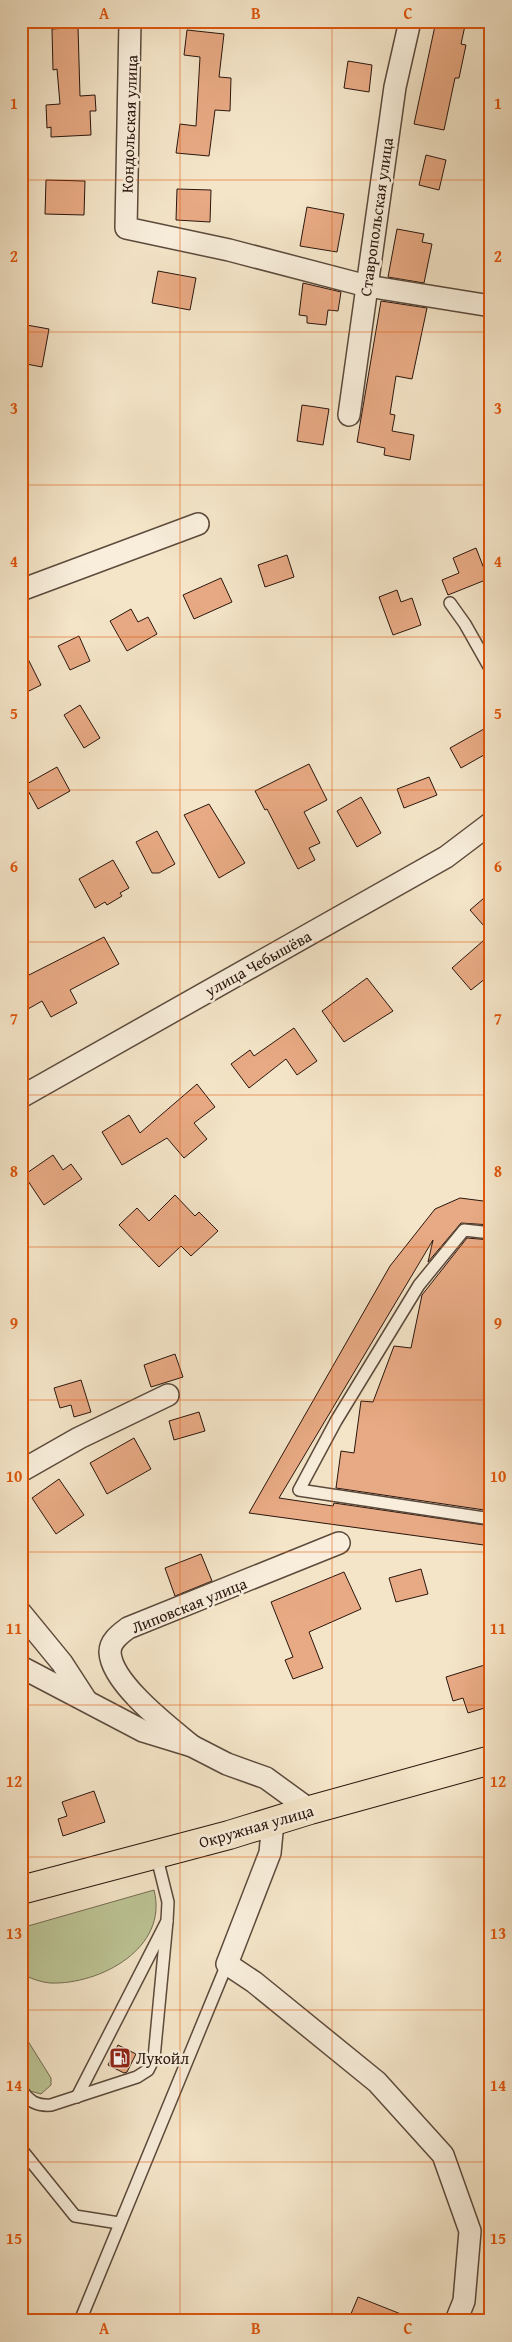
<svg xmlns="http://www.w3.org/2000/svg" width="512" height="2342" viewBox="0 0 512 2342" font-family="'Gentium Book Plus',serif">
<rect width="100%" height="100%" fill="#f4e5c8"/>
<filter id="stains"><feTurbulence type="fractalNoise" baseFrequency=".004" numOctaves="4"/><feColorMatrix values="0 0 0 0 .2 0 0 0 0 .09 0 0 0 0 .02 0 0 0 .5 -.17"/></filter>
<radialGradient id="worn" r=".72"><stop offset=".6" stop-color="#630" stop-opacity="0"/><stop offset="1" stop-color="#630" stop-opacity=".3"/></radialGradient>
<!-- green -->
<g fill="#bcc495" stroke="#736d52">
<path d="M154,1890C169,1948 100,1985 50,1983C40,1982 30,1978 21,1974V1928Z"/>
<polygon points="21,2030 51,2078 51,2085 41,2094 30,2091 21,2079"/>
</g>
<!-- building -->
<g fill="#e8aa84" stroke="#2a160e">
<polygon points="436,21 466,21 461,44 466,45 459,78 455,78 444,130 414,124"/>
<polygon points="78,27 80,96 95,95 96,111 90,111 91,135 51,137 51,127 47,128 46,105 60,104 57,69 53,70 52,29"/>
<polygon points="187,30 224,34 219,77 231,78 230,111 215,110 209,156 176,153 180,124 196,126 200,57 184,55"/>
<polygon points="348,61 372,65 369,92 344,88"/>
<polygon points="426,155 446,160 439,190 419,185"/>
<polygon points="46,180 85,181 84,215 45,214"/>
<polygon points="177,189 211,190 210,222 176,220"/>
<polygon points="307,207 344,214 337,252 300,246"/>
<polygon points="397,229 424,234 422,242 432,244 424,283 388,277"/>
<polygon points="158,271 196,278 190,310 152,303"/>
<polygon points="303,283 341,292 338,311 328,310 326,325 307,323 307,316 299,315"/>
<polygon points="381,301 427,308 412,379 396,376 390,414 395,415 392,431 414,435 410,460 384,455 385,448 357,442"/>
<polygon points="21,324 49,329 42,367 21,363"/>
<polygon points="302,405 329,409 323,445 297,441"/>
<polygon points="476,548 488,579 448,595 442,580 459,573 453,558"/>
<polygon points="287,555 294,577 265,587 258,565"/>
<polygon points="221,578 232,602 194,619 183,595"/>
<polygon points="397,590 401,602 412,598 421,625 393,635 379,597"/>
<polygon points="131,609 138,622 148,617 157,634 127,651 110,621"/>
<polygon points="79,636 90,661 70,670 58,646"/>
<polygon points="21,645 41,685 21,695"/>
<polygon points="80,705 100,738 84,748 64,715"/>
<polygon points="491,725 491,751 461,768 450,748"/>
<polygon points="309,764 327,800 304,812 320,843 309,848 315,860 298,869 267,809 265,810 255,791"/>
<polygon points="57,767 70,791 38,809 25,785"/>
<polygon points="429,777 437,795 404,808 397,789"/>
<polygon points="361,797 381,833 357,847 337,811"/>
<polygon points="209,804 245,863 219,878 184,815"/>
<polygon points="157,831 175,864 159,873 152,873 136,842"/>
<polygon points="113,860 129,888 120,893 122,896 107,905 105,902 95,908 79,879"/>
<polygon points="491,892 491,974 471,990 452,968 491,934 470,910"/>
<polygon points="104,937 119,964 70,990 77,1003 51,1017 42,1001 21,1013 21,979"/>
<polygon points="367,978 393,1011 344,1042 322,1011"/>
<polygon points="294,1028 317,1061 297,1075 286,1059 249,1088 231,1064 250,1050 254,1056"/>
<polygon points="197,1084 215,1107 194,1123 207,1139 184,1158 167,1138 122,1165 102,1132 129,1115 140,1133"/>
<polygon points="53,1155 63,1170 71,1164 82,1179 44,1205 24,1175"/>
<polygon points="175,1195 195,1216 199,1212 218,1231 191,1256 181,1246 159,1267 119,1225 137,1208 149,1221"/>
<polygon points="460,1198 491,1202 491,1225 461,1223 428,1262 433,1240 279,1498 333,1506 334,1503 491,1526 491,1546 249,1513 390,1266 435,1209"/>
<polygon points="467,1238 491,1240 491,1511 336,1488 341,1451 354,1453 361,1401 373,1402 394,1346 411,1348 422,1295"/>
<polygon points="175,1354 183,1377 151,1387 144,1365"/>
<polygon points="81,1380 91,1412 74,1417 71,1405 60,1408 54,1388"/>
<polygon points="199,1412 205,1431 174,1440 169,1421"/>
<polygon points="134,1438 151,1469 107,1494 90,1463"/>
<polygon points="59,1479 84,1515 56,1534 32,1498"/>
<polygon points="201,1554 212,1581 175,1596 165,1568"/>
<polygon points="421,1569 428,1594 396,1602 389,1578"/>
<polygon points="344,1572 361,1609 309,1632 323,1668 293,1679 285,1660 293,1657 271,1602"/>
<polygon points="491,1663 491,1706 468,1713 463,1698 453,1701 446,1677"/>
<polygon points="94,1791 105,1822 63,1836 58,1819 67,1816 62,1802"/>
<polygon points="118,2045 136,2054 127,2072 124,2073 108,2065"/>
<polygon points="358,2297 416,2320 416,2321 348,2321"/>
</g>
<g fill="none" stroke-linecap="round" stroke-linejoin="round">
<!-- lane casing -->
<g stroke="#5c4a3c" stroke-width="14">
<g id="lane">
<polyline points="450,603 465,624 491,670"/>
<polyline points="491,1233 464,1230 419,1285 336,1421 299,1490 491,1519"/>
<path d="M21,2089C29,2102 37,2106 51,2105L137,2077L148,2070L154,2058L167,1921"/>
<polyline points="77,2097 167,1921 168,1902 156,1854"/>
<polyline points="21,2149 75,2216 119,2223"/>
<polyline points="80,2321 227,1964"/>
</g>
</g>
<!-- street casing -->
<g stroke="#5c4a3c" stroke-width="24">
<g id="street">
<polyline points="130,21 126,228 229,250 367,286 491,306"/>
<polyline points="349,415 395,87 410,21"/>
<polyline points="21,590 198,524"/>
<polyline points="21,1097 446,857 491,823"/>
<polyline points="21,1471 79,1438 168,1395"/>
<polyline points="21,1613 62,1663 86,1700"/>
<polyline points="21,1667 143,1731 192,1746 227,1764 266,1778 310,1810"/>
<path d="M192,1746C169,1727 111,1683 110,1652C110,1641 120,1634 128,1628L339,1543"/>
<polyline points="273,1822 270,1853 227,1964 254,1982 377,2082 443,2155 470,2231 464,2301 456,2321"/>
</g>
</g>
<!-- primary casing -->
<g stroke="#2a160e" stroke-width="30">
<polyline id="primary" points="21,1890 229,1835 310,1810 491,1760"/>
</g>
<!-- lane -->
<use href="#lane" stroke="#f8eedb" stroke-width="11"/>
<!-- street -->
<use href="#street" stroke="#f8eedb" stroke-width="21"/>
<!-- primary -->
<use href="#primary" stroke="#f4e5c8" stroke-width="28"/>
</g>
<!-- grid -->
<path fill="none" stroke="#de560c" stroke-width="1" stroke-opacity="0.55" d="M180,21V2321M332,21V2321M21,180H491M21,332H491M21,485H491M21,637H491M21,790H491M21,942H491M21,1095H491M21,1247H491M21,1400H491M21,1552H491M21,1705H491M21,1857H491M21,2010H491M21,2162H491"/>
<!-- icons -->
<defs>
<g id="fuel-square" transform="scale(1.125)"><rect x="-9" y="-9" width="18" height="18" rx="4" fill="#8f2418" stroke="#f8eedb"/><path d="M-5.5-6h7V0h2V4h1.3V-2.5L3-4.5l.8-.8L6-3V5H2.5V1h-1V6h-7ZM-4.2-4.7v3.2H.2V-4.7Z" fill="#fff"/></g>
</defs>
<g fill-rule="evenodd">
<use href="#fuel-square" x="120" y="2058"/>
</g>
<g text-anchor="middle" stroke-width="5" stroke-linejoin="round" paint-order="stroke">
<!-- street labels -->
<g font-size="16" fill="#2a160e" stroke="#f8eedb">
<text transform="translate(129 124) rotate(-88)" y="6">Кондольская улица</text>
<text transform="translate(376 217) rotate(-82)" y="6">Ставропольская улица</text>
<text transform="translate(258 963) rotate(-29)" y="6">улица Чебышёва</text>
<text transform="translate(189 1605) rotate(-22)" y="6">Липовская улица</text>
<text transform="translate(256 1826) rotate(-16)" y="6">Окружная улица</text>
</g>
<!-- poi labels -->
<g font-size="16" fill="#2a160e" stroke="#f8eedb" text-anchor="start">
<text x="136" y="2064">Лукойл</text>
</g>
</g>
<!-- margin -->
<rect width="512" height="2342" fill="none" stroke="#f4e5c8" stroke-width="55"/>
<rect x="28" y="28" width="456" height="2286" fill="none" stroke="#de560c" stroke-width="2"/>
<g font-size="16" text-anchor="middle" font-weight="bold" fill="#de560c">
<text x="104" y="19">A</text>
<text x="256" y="19">B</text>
<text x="408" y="19">C</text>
<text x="14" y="109">1</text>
<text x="498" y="109">1</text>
<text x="14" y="262">2</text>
<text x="498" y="262">2</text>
<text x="14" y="414">3</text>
<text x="498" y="414">3</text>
<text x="14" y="567">4</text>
<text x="498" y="567">4</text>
<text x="14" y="719">5</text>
<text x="498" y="719">5</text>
<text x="14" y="872">6</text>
<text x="498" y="872">6</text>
<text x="14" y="1024">7</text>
<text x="498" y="1024">7</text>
<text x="14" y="1177">8</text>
<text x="498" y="1177">8</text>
<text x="14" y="1329">9</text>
<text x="498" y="1329">9</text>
<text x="14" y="1482">10</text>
<text x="498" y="1482">10</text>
<text x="14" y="1634">11</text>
<text x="498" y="1634">11</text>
<text x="14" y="1787">12</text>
<text x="498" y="1787">12</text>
<text x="14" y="1939">13</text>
<text x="498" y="1939">13</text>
<text x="14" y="2091">14</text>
<text x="498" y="2091">14</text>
<text x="14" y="2244">15</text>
<text x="498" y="2244">15</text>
<text x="104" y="2334">A</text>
<text x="256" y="2334">B</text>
<text x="408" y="2334">C</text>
</g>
<rect width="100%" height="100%" filter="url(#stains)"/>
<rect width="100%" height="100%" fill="url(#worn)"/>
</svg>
